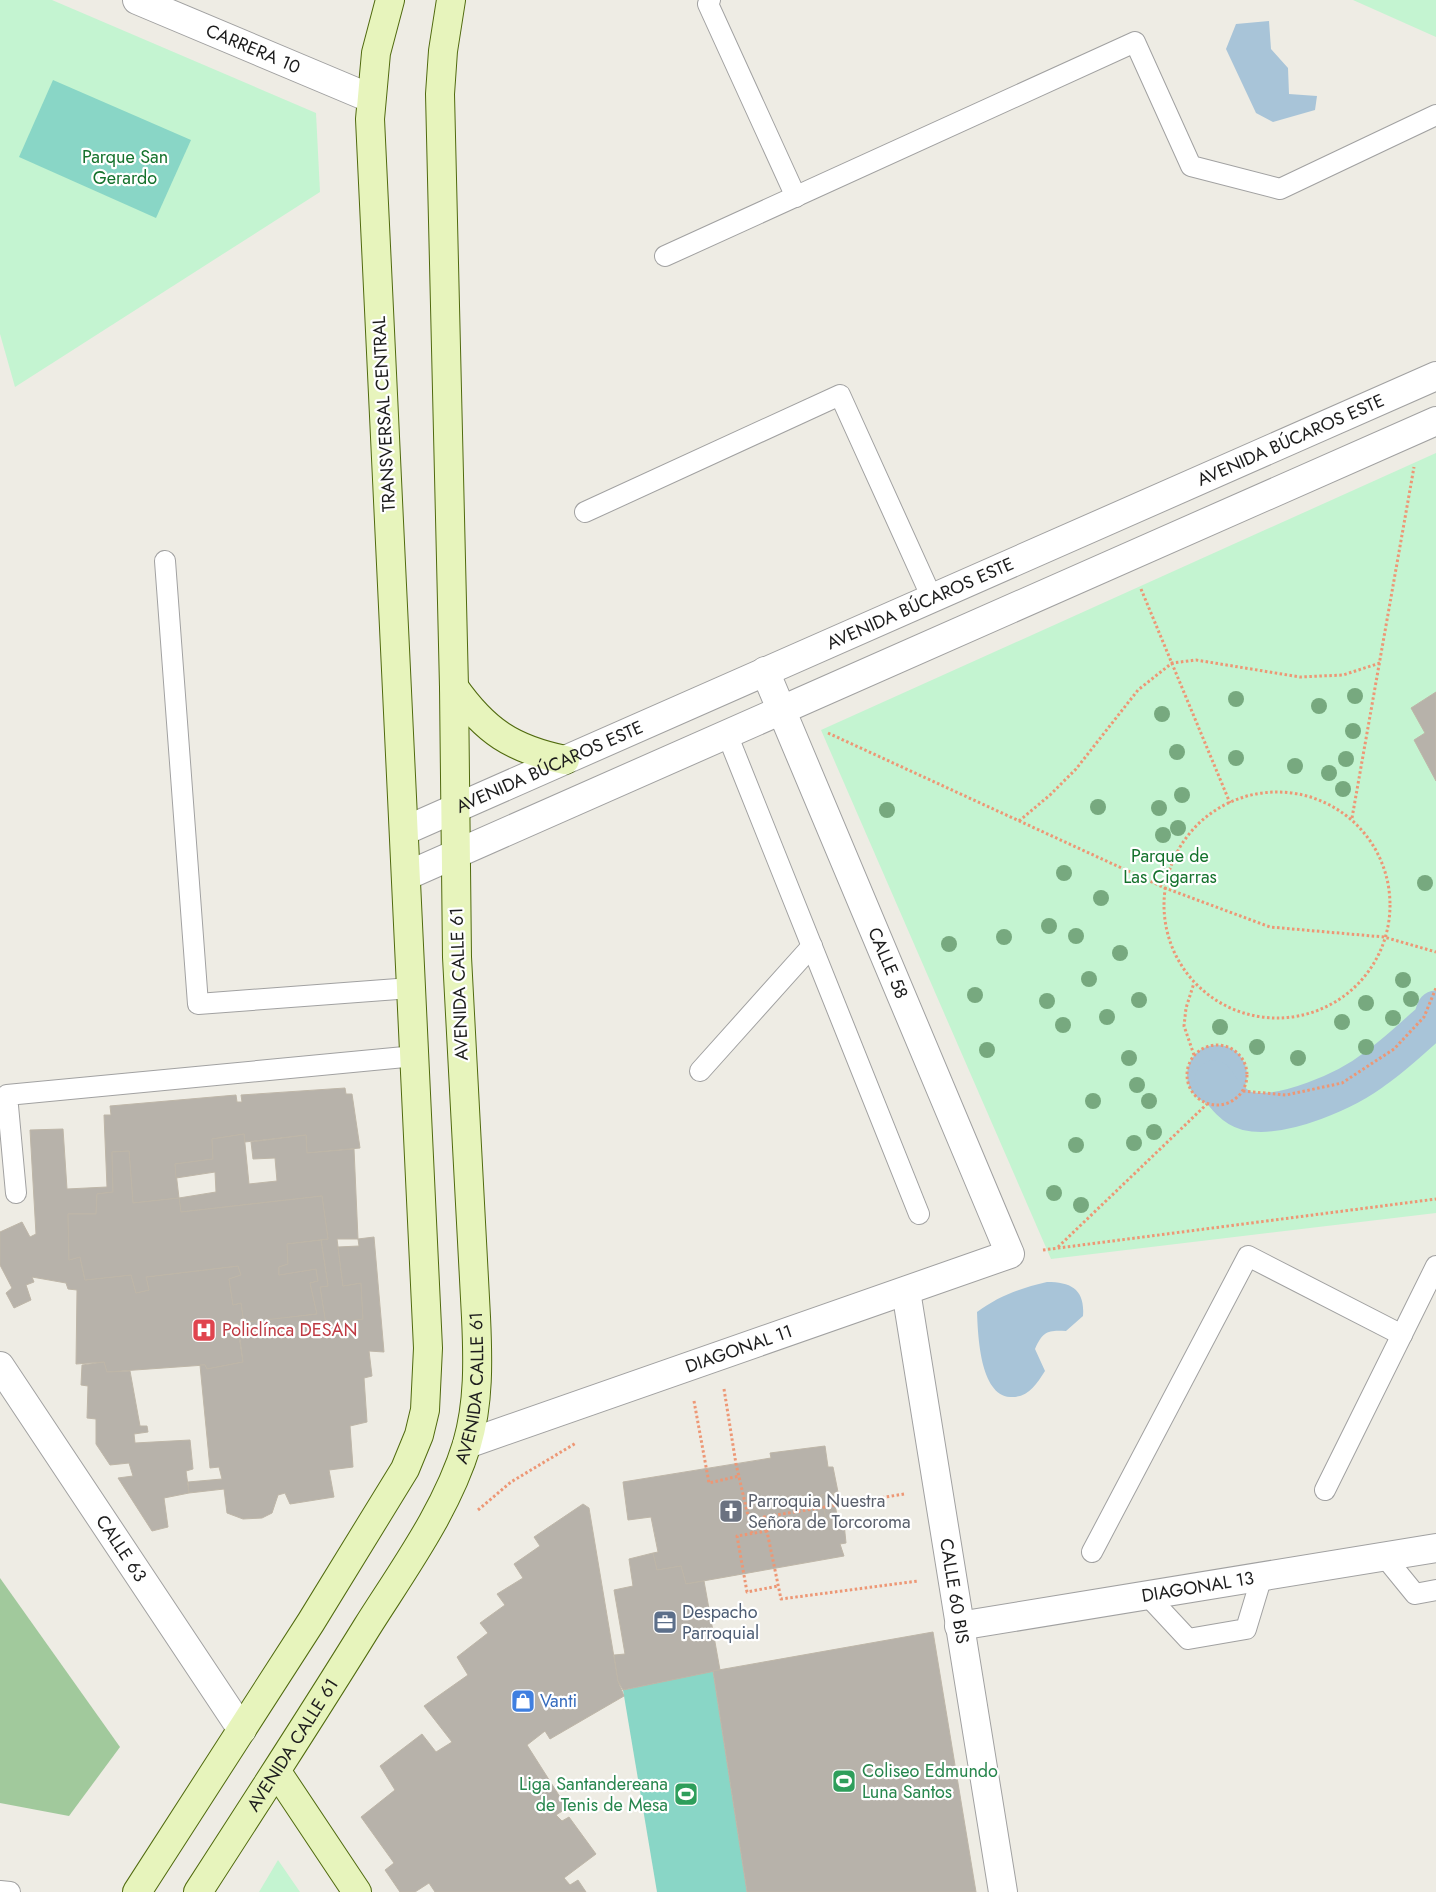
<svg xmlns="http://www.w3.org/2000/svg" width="1436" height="1892" viewBox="0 0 1436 1892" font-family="Jost,sans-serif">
<rect width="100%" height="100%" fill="#eeece4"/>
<!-- forest -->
<polygon fill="#a1c99c" points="0,1578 120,1747 69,1816 0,1803"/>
<!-- park -->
<g fill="#c4f4d1">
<polygon points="0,0 52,0 316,113 320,192 15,387 0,334"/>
<polygon points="1353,0 1436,0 1436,37"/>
<polygon points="1436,453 1436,1213 1051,1259 821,730"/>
<polygon points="278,1860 300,1892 259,1892"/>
</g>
<!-- pitch -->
<g fill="#89d6c6">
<polygon points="53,80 191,140 156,218 19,157"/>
<polygon points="713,1671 747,1892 657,1892 623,1690"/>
</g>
<!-- water -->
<g fill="#a8c4d8">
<polygon points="1269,21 1271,49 1288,68 1289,94 1317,96 1315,110 1273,122 1256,113 1226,49 1236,24"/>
<circle cx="1217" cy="1075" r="30"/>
<path d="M1047,1282C1072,1282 1085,1290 1083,1316L1066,1331C1048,1330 1043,1331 1035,1349L1045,1371C1036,1385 1028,1398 1010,1397C980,1395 978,1335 977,1312C999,1296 1021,1288 1047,1282Z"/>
</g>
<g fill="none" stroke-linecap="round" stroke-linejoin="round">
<!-- canal -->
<path stroke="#a8c4d8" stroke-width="39" d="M1214,1080C1223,1092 1232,1107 1247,1111C1283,1119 1348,1090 1376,1068C1396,1054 1413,1037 1432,1021L1436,1010"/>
</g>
<!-- building -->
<g fill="#b7b2aa" stroke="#beb6a8">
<polygon points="1436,692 1436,781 1414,740 1425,733 1411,708"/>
<polygon points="345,1088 346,1094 352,1094 360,1148 307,1153 306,1135 245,1142 244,1134 212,1139 213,1159 175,1164 179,1198 133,1203 129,1151 112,1152 113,1192 97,1194 96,1214 68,1214 69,1260 80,1257 85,1280 131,1275 136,1293 149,1290 146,1277 238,1266 241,1275 229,1279 233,1305 241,1303 244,1323 232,1324 233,1331 238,1330 243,1362 207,1369 205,1365 107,1372 104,1362 76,1364 77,1290 68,1289 66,1283 32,1277 34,1282 26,1285 31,1300 14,1308 6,1293 12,1288 0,1265 0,1232 22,1222 30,1237 36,1234 30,1130 63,1129 67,1189 107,1187 104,1115 111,1115 110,1106 236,1095 237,1102 242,1102 241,1095"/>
<polygon points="244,1134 249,1184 277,1181 275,1158 253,1159 251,1142 306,1135 307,1153 354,1149 358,1239 337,1239 343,1286 361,1283 363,1319 326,1325 320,1287 328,1286 321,1240 328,1239 322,1196 181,1212 179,1198 216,1192 215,1172 176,1178 175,1164 213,1159 212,1139"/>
<polygon points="129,1151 133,1203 179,1198 181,1212 322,1196 328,1239 287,1244 288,1264 279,1267 279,1275 316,1269 318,1281 310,1283 317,1314 244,1323 241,1303 233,1305 229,1279 241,1275 238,1266 146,1277 149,1290 136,1293 131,1275 85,1280 80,1257 69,1260 68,1214 96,1214 97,1194 113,1192 112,1152"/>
<polygon points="374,1237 384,1352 369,1351 372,1376 364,1378 367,1422 350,1426 353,1467 329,1470 334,1497 290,1504 285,1493 278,1495 272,1513 262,1518 243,1519 227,1513 224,1489 189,1493 188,1482 222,1479 219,1467 210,1468 200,1365 205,1365 207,1369 243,1362 238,1323 317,1314 310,1283 318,1281 316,1269 279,1275 279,1267 288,1264 287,1244 321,1240 328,1286 320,1287 326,1325 363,1319 361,1283 343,1286 338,1247 359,1246 358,1239"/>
<polygon points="104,1362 107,1372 130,1371 140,1426 147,1426 148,1432 134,1434 135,1443 190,1440 193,1469 186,1471 189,1493 164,1498 168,1527 152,1531 118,1478 133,1476 129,1463 110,1465 96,1444 96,1419 87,1418 88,1386 81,1385 82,1365"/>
<polygon points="825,1446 828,1467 833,1467 838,1492 833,1493 837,1517 844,1523 846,1543 840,1544 844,1556 686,1584 681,1566 657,1570 653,1553 658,1552 651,1517 628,1520 623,1482 771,1458 770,1453"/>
<polygon points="833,1493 837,1517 826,1519 821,1495"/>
<polygon points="583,1504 589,1508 618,1681 624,1696 550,1739 545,1731 527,1745 567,1808 556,1815 562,1821 569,1817 596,1854 564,1878 570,1885 578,1880 586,1892 435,1892 429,1883 415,1892 400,1892 385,1870 394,1863 361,1817 395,1790 380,1766 422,1734 436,1752 452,1742 424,1706 468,1675 457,1657 488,1633 480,1623 505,1605 497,1594 523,1578 514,1564 540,1546 534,1537"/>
<polygon points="653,1553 657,1570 681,1566 686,1584 704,1581 720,1670 623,1690 618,1681 614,1655 625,1654 614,1590 633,1586 629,1559"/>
<polygon points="933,1632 976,1892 747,1892 713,1671"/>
</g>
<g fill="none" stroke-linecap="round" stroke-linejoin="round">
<!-- service casing -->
<g stroke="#a1a1a1" stroke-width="22">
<g id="service">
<polyline points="710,0 708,4 796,197"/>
<polyline points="665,256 1135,42 1191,166 1280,189 1436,115"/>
<polyline points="585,512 840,395 932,598"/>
<polyline points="165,561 198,1004 411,988"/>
<polyline points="727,734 919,1214"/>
<polyline points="700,1071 812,946"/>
<polyline points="16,1193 7,1095 415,1056"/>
<polyline points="1325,1490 1436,1266"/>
<polyline points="1092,1552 1248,1256 1402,1335"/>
<polyline points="1384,1556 1415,1594 1436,1590"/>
<polyline points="1147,1595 1188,1639 1246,1629 1262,1576"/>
<polyline points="0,1891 10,1892"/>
</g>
</g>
<!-- minor casing -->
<g stroke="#a1a1a1" stroke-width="30">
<g id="minor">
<path id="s1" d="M137,0L370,98"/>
<path id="s2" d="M906,1291L1003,1892"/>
<path id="s3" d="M467,1444L1010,1254L765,671"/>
<path id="s4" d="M959,1626L1436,1548"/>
</g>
</g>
<!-- tertiary casing -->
<g stroke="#a1a1a1" stroke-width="30">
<g id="tertiary">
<path id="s5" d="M404,831L1436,376"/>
<polyline points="406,876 1436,421"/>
<path id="s6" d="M0,1366L242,1730"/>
</g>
</g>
<!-- secondary casing -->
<g stroke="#506a0e" stroke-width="30">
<g id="secondary">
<path d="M454,687C485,731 512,749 565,760"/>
<polyline points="277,1772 357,1892"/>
<polyline points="137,1892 311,1622 405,1469 419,1435 425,1410 428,1348 370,119 376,53 390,0"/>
<path id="s7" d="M198,1892C255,1804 312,1716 367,1627C403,1570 447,1510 467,1444C479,1403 478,1360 476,1317L457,957L454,687L440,94L443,51L451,0"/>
</g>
</g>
<!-- path -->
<g stroke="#ed9775" stroke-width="3" stroke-dasharray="2.5 2.5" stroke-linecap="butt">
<polyline points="1141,589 1230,803"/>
<polyline points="828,733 1165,888 1270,927 1384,937 1436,952"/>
<circle cx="1277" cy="905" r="113"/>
<polyline points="1352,818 1414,467"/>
<polyline points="1019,821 1050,795 1076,769 1138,690 1172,663 1196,660 1300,677 1343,675 1380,663"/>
<circle cx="1217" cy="1075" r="30"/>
<polyline points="1194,1055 1184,1026 1186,1008 1194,983"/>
<polyline points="1243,1091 1286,1095 1342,1083 1394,1049 1424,1017 1436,988"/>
<polyline points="1058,1247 1207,1104"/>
<polyline points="1043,1250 1436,1199"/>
<polyline points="724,1389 736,1464 752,1533"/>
<polyline points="694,1401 709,1483 739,1476"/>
<polyline points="904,1494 764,1517 781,1599 918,1581"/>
<polyline points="478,1510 511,1482 576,1443"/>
<polyline points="767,1531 737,1536 747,1592 778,1586"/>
</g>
<!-- service -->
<use href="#service" stroke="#fff" stroke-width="20"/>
<!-- minor -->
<use href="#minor" stroke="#fff" stroke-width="28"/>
<!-- tertiary -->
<use href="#tertiary" stroke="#fff" stroke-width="28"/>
<!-- secondary -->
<use href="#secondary" stroke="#e7f4bc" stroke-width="28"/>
</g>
<!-- trees -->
<g fill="#77a97f">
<circle cx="1355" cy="696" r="8"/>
<circle cx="1236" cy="699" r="8"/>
<circle cx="1319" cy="706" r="8"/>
<circle cx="1162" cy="714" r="8"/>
<circle cx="1353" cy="731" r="8"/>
<circle cx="1177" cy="752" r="8"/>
<circle cx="1236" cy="758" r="8"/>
<circle cx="1346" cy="759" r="8"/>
<circle cx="1295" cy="766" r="8"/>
<circle cx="1329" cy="773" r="8"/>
<circle cx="1343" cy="789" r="8"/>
<circle cx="1182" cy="795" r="8"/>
<circle cx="1098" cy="807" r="8"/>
<circle cx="1159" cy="808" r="8"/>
<circle cx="887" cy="810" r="8"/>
<circle cx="1178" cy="828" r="8"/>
<circle cx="1163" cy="835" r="8"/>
<circle cx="1064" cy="873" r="8"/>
<circle cx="1425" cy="883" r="8"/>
<circle cx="1101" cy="898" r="8"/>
<circle cx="1049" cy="926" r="8"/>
<circle cx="1076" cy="936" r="8"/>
<circle cx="1004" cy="937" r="8"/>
<circle cx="949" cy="944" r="8"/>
<circle cx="1120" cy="953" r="8"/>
<circle cx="1089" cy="979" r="8"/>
<circle cx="1403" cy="980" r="8"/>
<circle cx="975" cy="995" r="8"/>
<circle cx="1411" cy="999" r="8"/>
<circle cx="1139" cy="1000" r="8"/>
<circle cx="1047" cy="1001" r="8"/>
<circle cx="1366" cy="1003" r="8"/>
<circle cx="1107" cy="1017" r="8"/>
<circle cx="1393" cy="1018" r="8"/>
<circle cx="1342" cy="1022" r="8"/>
<circle cx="1063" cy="1025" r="8"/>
<circle cx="1220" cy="1027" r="8"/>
<circle cx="1257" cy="1047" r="8"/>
<circle cx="1366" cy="1047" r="8"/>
<circle cx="987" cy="1050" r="8"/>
<circle cx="1129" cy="1058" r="8"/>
<circle cx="1298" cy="1058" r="8"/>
<circle cx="1137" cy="1085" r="8"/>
<circle cx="1093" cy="1101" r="8"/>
<circle cx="1149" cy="1101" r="8"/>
<circle cx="1154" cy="1132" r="8"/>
<circle cx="1134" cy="1143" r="8"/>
<circle cx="1076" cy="1145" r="8"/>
<circle cx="1054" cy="1193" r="8"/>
<circle cx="1081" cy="1205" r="8"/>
</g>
<!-- icons -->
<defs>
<g id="hospital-square" transform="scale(1.25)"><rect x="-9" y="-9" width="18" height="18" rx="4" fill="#e0444e" stroke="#fff"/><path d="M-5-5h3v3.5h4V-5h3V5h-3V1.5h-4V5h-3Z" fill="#fff"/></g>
<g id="church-square" transform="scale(1.25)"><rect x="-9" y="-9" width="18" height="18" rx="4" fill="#6b7280" stroke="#fff"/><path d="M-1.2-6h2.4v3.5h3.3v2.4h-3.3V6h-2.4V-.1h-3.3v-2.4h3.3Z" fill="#fff"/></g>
<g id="office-square" transform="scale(1.25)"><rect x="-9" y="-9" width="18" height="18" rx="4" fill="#5c6f8a" stroke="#fff"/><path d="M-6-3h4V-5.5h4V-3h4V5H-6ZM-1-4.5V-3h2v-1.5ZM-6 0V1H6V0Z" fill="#fff"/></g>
<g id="shop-square" transform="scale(1.25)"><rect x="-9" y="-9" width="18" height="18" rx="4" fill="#3f7fe0" stroke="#fff"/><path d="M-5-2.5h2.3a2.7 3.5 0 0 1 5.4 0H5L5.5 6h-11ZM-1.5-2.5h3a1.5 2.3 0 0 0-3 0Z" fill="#fff"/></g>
<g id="stadium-square" transform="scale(1.25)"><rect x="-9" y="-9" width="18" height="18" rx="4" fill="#2e9e5b" stroke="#fff"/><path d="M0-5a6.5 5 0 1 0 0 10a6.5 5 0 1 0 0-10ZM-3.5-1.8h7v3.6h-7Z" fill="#fff"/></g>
</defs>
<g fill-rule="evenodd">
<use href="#hospital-square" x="204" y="1330"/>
<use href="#church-square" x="731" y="1511"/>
<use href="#office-square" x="665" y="1622"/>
<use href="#shop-square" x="523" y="1701"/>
<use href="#stadium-square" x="844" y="1781"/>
<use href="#stadium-square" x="686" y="1794"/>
</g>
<g text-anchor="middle" stroke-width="4.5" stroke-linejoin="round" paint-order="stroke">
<!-- street labels -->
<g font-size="18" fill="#1d1d1d" stroke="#fff">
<text dy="6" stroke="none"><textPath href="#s1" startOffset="126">CARRERA 10</textPath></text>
<text transform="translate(384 414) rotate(-93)" y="6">TRANSVERSAL CENTRAL</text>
<text dy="6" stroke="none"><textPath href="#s5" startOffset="969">AVENIDA BÚCAROS ESTE</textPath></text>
<text dy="6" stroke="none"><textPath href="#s5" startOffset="564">AVENIDA BÚCAROS ESTE</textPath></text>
<text dy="6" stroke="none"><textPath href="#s5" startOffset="159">AVENIDA BÚCAROS ESTE</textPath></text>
<text transform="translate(888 963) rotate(67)" y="6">CALLE 58</text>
<text transform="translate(459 984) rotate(-92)" y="6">AVENIDA CALLE 61</text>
<text dy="6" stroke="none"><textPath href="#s3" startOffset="288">DIAGONAL 11</textPath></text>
<text dy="6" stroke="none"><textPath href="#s7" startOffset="580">AVENIDA CALLE 61</textPath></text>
<text dy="6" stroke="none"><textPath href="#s6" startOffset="219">CALLE 63</textPath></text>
<text dy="6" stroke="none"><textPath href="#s4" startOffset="242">DIAGONAL 13</textPath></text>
<text dy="6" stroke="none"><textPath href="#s2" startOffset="304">CALLE 60 BIS</textPath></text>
<text dy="6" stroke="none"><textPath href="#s7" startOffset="175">AVENIDA CALLE 61</textPath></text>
</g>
<!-- park labels -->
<g font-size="18" fill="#15722d" stroke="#fff">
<text x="125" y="163">Parque San<tspan x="125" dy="21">Gerardo</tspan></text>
<text x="1170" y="862">Parque de<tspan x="1170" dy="21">Las Cigarras</tspan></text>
</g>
<!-- health labels -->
<g font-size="18" fill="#be3a42" stroke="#fff" text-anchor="start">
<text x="222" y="1336">Policlínca DESAN</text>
</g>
<!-- worship labels -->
<g font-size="18" fill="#5b616d" stroke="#fff" text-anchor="start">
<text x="748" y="1507">Parroquia Nuestra<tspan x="748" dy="21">Señora de Torcoroma</tspan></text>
</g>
<!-- service labels -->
<g font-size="18" fill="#4e5e75" stroke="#fff" text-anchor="start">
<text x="682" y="1618">Despacho<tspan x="682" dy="21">Parroquial</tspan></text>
</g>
<!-- shop labels -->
<g font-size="18" fill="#366cbe" stroke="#fff" text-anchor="start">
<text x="540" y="1707">Vanti</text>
</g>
<!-- leisure labels -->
<g font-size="18" fill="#27864d" stroke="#fff" text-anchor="start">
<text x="862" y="1777">Coliseo Edmundo<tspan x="862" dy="21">Luna Santos</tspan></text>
<text x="668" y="1790" text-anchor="end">Liga Santandereana<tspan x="668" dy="21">de Tenis de Mesa</tspan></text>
</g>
</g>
</svg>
